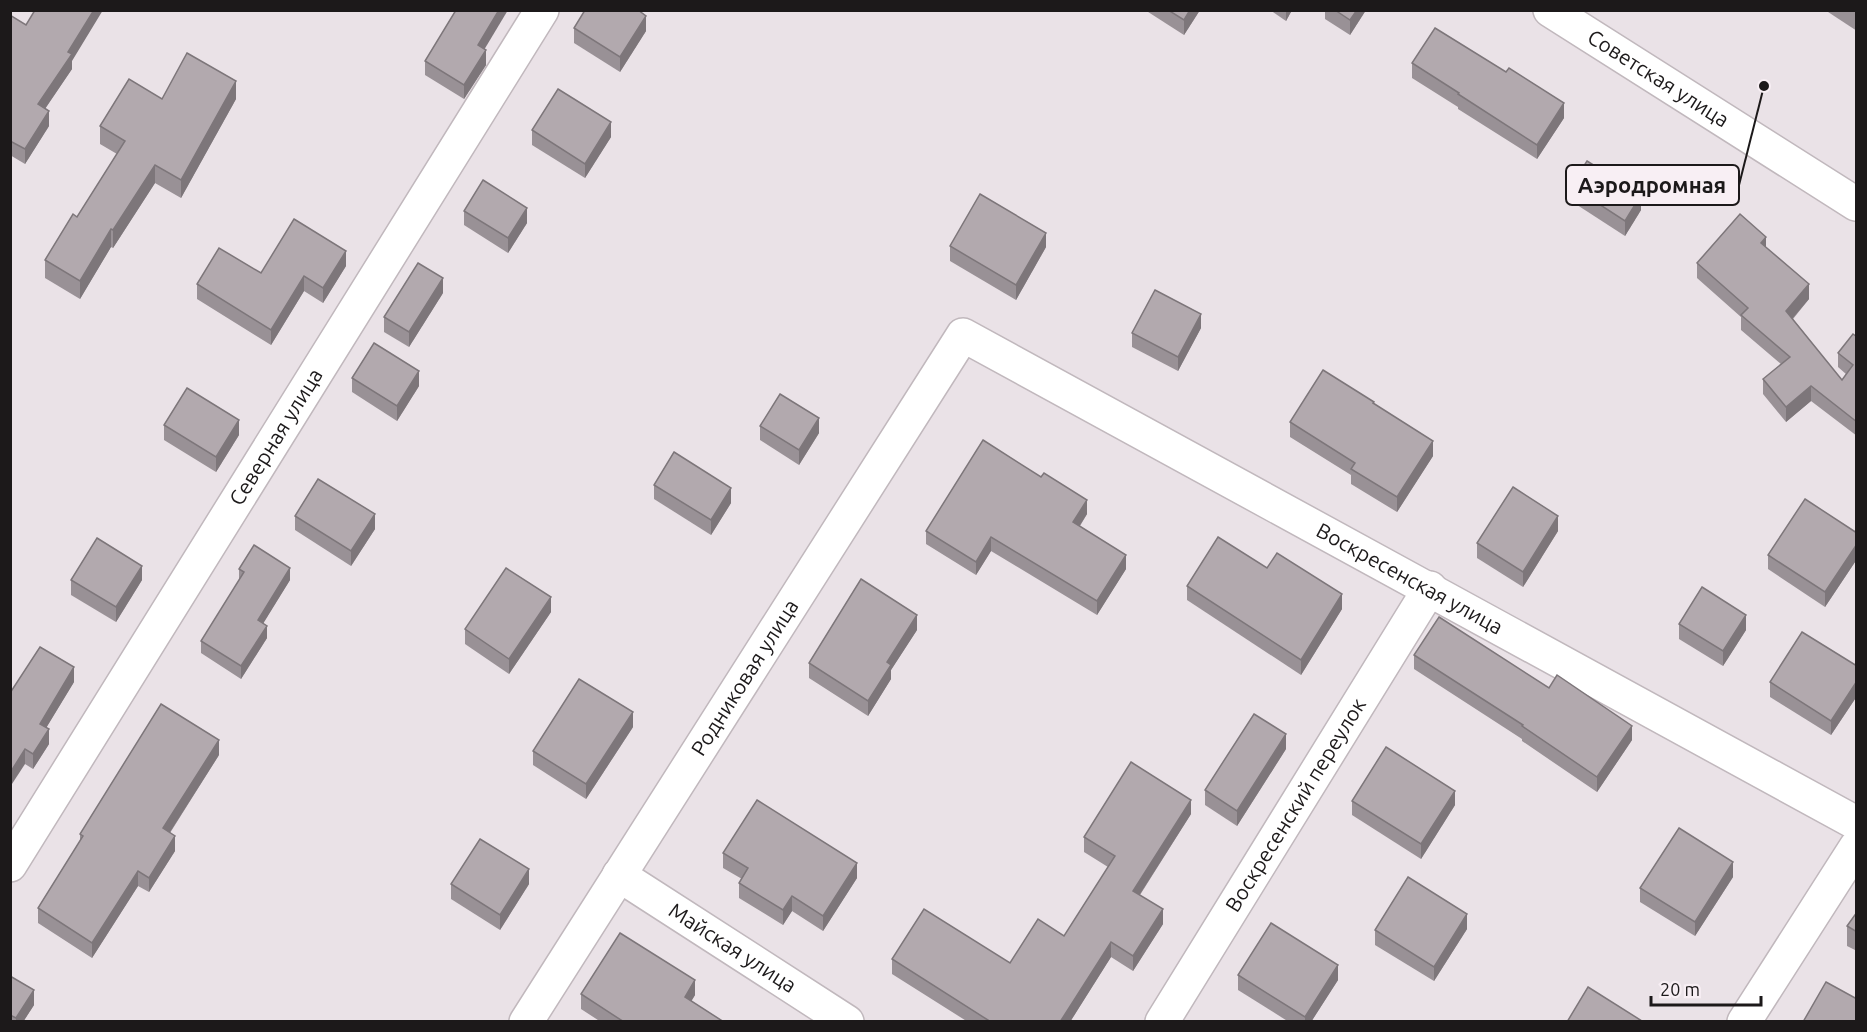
<svg xmlns="http://www.w3.org/2000/svg" width="1867" height="1032" viewBox="0 0 1867 1032" font-family="Ubuntu,sans-serif">
<rect width="100%" height="100%" fill="#eae2e7"/>
<g fill="none" stroke-linecap="round" stroke-linejoin="round">
<!-- street casing -->
<g stroke="#c1b8bd" stroke-width="36">
<g id="street">
<path id="s1" d="M10,865L542,10"/>
<path id="s2" d="M619,875L847,1022"/>
<path id="s3" d="M526,1022L963,335L1856,823"/>
<path id="s4" d="M1162,1022L1430,588"/>
<polyline points="1744,1022 1856,847"/>
</g>
</g>
<!-- secondary casing -->
<g stroke="#c1b8bd" stroke-width="36">
<g id="secondary">
<path id="s5" d="M1550,10L1856,204"/>
</g>
</g>
<!-- street -->
<use href="#street" stroke="#fff" stroke-width="33"/>
<!-- secondary -->
<use href="#secondary" stroke="#fff" stroke-width="33"/>
</g>
<!-- wall -->
<g fill="#999196">
<polygon points="1145,10 1200,10 1184,35"/>
<polygon points="1270,10 1292,10 1286,21"/>
<polygon points="1325,10 1366,10 1350,35 1325,19"/>
<polygon points="1825,10 1857,10 1857,31"/>
<polygon points="10,15 72,61 72,69 45,109 49,126 25,164 10,155"/>
<polygon points="574,28 646,31 620,72 574,43"/>
<polygon points="484,49 486,65 464,99 425,75 425,61"/>
<polygon points="1412,63 1564,118 1537,159 1458,109 1458,107 1412,78"/>
<polygon points="162,99 236,99 181,198 155,183 113,248 111,247 80,299 45,278 45,260 77,217 117,154 100,144 100,126"/>
<polygon points="532,130 611,137 585,178 532,145"/>
<polygon points="1571,186 1641,210 1625,236 1571,201"/>
<polygon points="464,211 527,223 508,253 464,225"/>
<polygon points="950,246 1046,247 1016,300 950,261"/>
<polygon points="1766,248 1809,299 1793,319 1842,380 1846,374 1838,367 1838,353 1857,337 1857,436 1811,401 1786,422 1763,394 1763,379 1781,364 1741,330 1741,317 1697,278 1697,263"/>
<polygon points="346,266 323,303 304,291 271,345 197,299 197,284 261,273"/>
<polygon points="443,293 409,347 384,332 384,317"/>
<polygon points="1201,328 1178,371 1132,347 1132,333"/>
<polygon points="352,378 419,386 397,421 352,392"/>
<polygon points="1374,404 1433,456 1397,512 1351,484 1351,475 1290,437 1290,422"/>
<polygon points="164,425 239,435 216,472 164,440"/>
<polygon points="760,426 819,433 799,465 760,440"/>
<polygon points="654,485 731,503 711,535 654,499"/>
<polygon points="1087,514 1080,526 1126,569 1097,615 991,551 976,575 926,544 926,531"/>
<polygon points="295,516 375,529 351,566 295,530"/>
<polygon points="1558,531 1523,587 1477,558 1477,543"/>
<polygon points="1857,533 1857,559 1825,607 1768,569 1768,555"/>
<polygon points="1267,568 1342,609 1301,675 1187,600 1187,586"/>
<polygon points="239,569 290,580 263,623 267,638 241,679 201,653 201,641 239,581"/>
<polygon points="71,580 142,580 116,622 71,595"/>
<polygon points="551,612 509,674 465,644 465,629"/>
<polygon points="1679,624 1746,630 1723,666 1679,639"/>
<polygon points="917,630 891,670 891,679 868,716 809,678 809,663"/>
<polygon points="1414,655 1549,688 1632,740 1597,792 1522,741 1522,739 1414,669"/>
<polygon points="1857,666 1857,696 1831,735 1770,697 1770,682"/>
<polygon points="74,682 46,728 49,744 33,769 25,764 10,693"/>
<polygon points="633,727 586,799 533,765 533,751"/>
<polygon points="1286,749 1237,826 1205,805 1205,790"/>
<polygon points="219,755 170,833 175,851 149,892 138,886 92,958 38,923 38,908 80,841 80,834"/>
<polygon points="1352,801 1455,805 1421,859 1352,815"/>
<polygon points="1191,814 1140,895 1163,924 1133,971 1111,957 1070,1022 968,1022 892,974 892,959 1010,963 1064,936 1108,867 1084,852 1084,837"/>
<polygon points="723,853 857,878 823,931 792,911 783,925 739,898 739,883 742,879 723,868"/>
<polygon points="1733,877 1695,936 1640,902 1640,888"/>
<polygon points="451,884 529,884 500,930 451,899"/>
<polygon points="1857,912 1857,951 1847,946 1847,926"/>
<polygon points="1467,929 1434,981 1375,945 1375,930"/>
<polygon points="1238,975 1338,980 1311,1022 1289,1022 1238,990"/>
<polygon points="10,976 34,1005 23,1022 10,1022"/>
<polygon points="581,994 695,995 691,1001 724,1022 601,1022 581,1009"/>
</g>
<!-- shaded-wall -->
<g fill="#7d767a">
<polygon points="94,10 103,10 72,61 72,69 38,119 38,104 68,52"/>
<polygon points="499,10 508,10 478,60 478,45"/>
<polygon points="1190,10 1200,10 1184,35 1184,20"/>
<polygon points="1286,10 1292,10 1286,21"/>
<polygon points="1357,10 1366,10 1350,35 1350,20"/>
<polygon points="646,16 646,31 620,72 620,57"/>
<polygon points="486,50 486,65 464,99 464,85"/>
<polygon points="236,81 236,99 181,198 181,180"/>
<polygon points="1564,103 1564,118 1537,159 1537,145"/>
<polygon points="49,111 49,126 25,164 25,149"/>
<polygon points="611,122 611,137 585,178 585,164"/>
<polygon points="155,165 155,183 113,248 113,230"/>
<polygon points="1641,195 1641,210 1625,236 1625,221"/>
<polygon points="527,208 527,223 508,253 508,238"/>
<polygon points="111,229 111,247 80,299 80,281"/>
<polygon points="1046,233 1046,247 1016,300 1016,285"/>
<polygon points="1766,237 1766,252 1761,243"/>
<polygon points="346,251 346,266 323,303 323,288"/>
<polygon points="304,276 304,291 271,345 271,330"/>
<polygon points="443,278 443,293 409,347 409,332"/>
<polygon points="1809,284 1809,299 1786,326 1786,311"/>
<polygon points="1201,314 1201,328 1178,371 1178,357"/>
<polygon points="419,371 419,386 397,421 397,406"/>
<polygon points="1811,386 1811,401 1786,422 1786,407"/>
<polygon points="819,418 819,433 799,465 799,450"/>
<polygon points="239,420 239,435 216,472 216,457"/>
<polygon points="1433,441 1433,456 1397,512 1397,497"/>
<polygon points="731,488 731,503 711,535 711,520"/>
<polygon points="1087,500 1087,514 1073,536 1073,522"/>
<polygon points="375,514 375,529 351,566 351,551"/>
<polygon points="1558,516 1558,531 1523,587 1523,572"/>
<polygon points="991,537 991,551 976,575 976,562"/>
<polygon points="1857,544 1857,559 1825,607 1825,592"/>
<polygon points="1126,555 1126,569 1097,615 1097,601"/>
<polygon points="142,566 142,580 116,622 116,607"/>
<polygon points="290,568 290,580 258,632 258,620"/>
<polygon points="1342,594 1342,609 1301,675 1301,660"/>
<polygon points="551,597 551,612 509,674 509,659"/>
<polygon points="917,615 917,630 891,670 891,679 868,716 868,701 887,662"/>
<polygon points="1746,615 1746,630 1723,666 1723,651"/>
<polygon points="267,626 267,638 241,679 241,666"/>
<polygon points="74,667 74,682 40,738 40,724"/>
<polygon points="1857,681 1857,696 1831,735 1831,721"/>
<polygon points="633,712 633,727 586,799 586,784"/>
<polygon points="1632,726 1632,740 1597,792 1597,777"/>
<polygon points="49,729 49,744 33,769 33,754"/>
<polygon points="1286,734 1286,749 1237,826 1237,811"/>
<polygon points="219,740 219,755 163,843 163,828"/>
<polygon points="25,749 25,764 10,787 10,773"/>
<polygon points="1455,791 1455,805 1421,859 1421,844"/>
<polygon points="1191,800 1191,814 1133,905 1133,891"/>
<polygon points="175,836 175,851 149,892 149,878"/>
<polygon points="1733,862 1733,877 1695,936 1695,922"/>
<polygon points="857,863 857,878 823,931 823,916"/>
<polygon points="529,869 529,884 500,930 500,915"/>
<polygon points="138,871 138,886 92,958 92,943"/>
<polygon points="792,896 792,911 783,925 783,910"/>
<polygon points="1163,909 1163,924 1133,971 1133,956"/>
<polygon points="1467,914 1467,929 1434,981 1434,967"/>
<polygon points="1111,942 1111,957 1070,1022 1060,1022"/>
<polygon points="1338,965 1338,980 1311,1022 1305,1022 1305,1017"/>
<polygon points="695,980 695,995 685,1012 685,997"/>
<polygon points="34,990 34,1005 23,1022 16,1022 16,1018"/>
</g>
<!-- building -->
<g fill="#b2a9ae" stroke="#7d767a" stroke-width="1.5">
<polygon points="35,10 94,10 68,52 72,54 38,104 49,111 25,149 10,141 10,15 26,25"/>
<polygon points="456,10 499,10 478,45 486,50 464,85 425,61"/>
<polygon points="585,10 638,10 646,16 620,57 574,28"/>
<polygon points="1168,10 1190,10 1184,20"/>
<polygon points="1335,10 1357,10 1350,20"/>
<polygon points="1435,28 1506,72 1509,68 1564,103 1537,145 1458,94 1459,93 1412,63"/>
<polygon points="187,53 236,81 181,180 155,165 113,230 111,229 80,281 45,260 73,214 77,217 125,141 100,126 129,79 162,99"/>
<polygon points="558,89 611,122 585,164 532,130"/>
<polygon points="1587,161 1641,195 1625,221 1571,186"/>
<polygon points="483,180 527,208 508,238 464,211"/>
<polygon points="980,194 1046,233 1016,285 950,246"/>
<polygon points="1740,214 1766,237 1761,243 1809,284 1786,311 1842,380 1853,365 1838,353 1853,334 1857,337 1857,422 1811,386 1786,407 1763,379 1790,357 1741,315 1748,308 1697,263"/>
<polygon points="294,219 346,251 323,288 304,276 271,330 197,284 219,248 261,273"/>
<polygon points="418,263 443,278 409,332 384,317"/>
<polygon points="1155,290 1201,314 1178,357 1132,333"/>
<polygon points="374,343 419,371 397,406 352,378"/>
<polygon points="1323,370 1374,402 1373,403 1433,441 1397,497 1351,469 1355,463 1290,422"/>
<polygon points="187,388 239,420 216,457 164,425"/>
<polygon points="780,394 819,418 799,450 760,426"/>
<polygon points="983,440 1041,477 1044,473 1087,500 1073,522 1126,555 1097,601 991,537 976,562 926,531"/>
<polygon points="674,452 731,488 711,520 654,485"/>
<polygon points="318,479 375,514 351,551 295,516"/>
<polygon points="1513,487 1558,516 1523,572 1477,543"/>
<polygon points="1805,499 1857,533 1857,544 1825,592 1768,555"/>
<polygon points="1218,537 1267,568 1277,553 1342,594 1301,660 1187,586"/>
<polygon points="97,538 142,566 116,607 71,580"/>
<polygon points="254,545 290,568 258,620 267,626 241,666 201,641 244,572 239,569"/>
<polygon points="506,568 551,597 509,659 465,629"/>
<polygon points="861,579 917,615 887,662 891,665 868,701 809,663"/>
<polygon points="1702,587 1746,615 1723,651 1679,624"/>
<polygon points="1439,617 1549,688 1557,675 1632,726 1597,777 1522,726 1523,725 1414,655"/>
<polygon points="1802,632 1857,666 1857,681 1831,721 1770,682"/>
<polygon points="40,647 74,667 40,724 49,729 33,754 25,749 10,773 10,693"/>
<polygon points="579,679 633,712 586,784 533,751"/>
<polygon points="161,704 219,740 163,828 175,836 149,878 138,871 92,943 38,908 83,836 80,834"/>
<polygon points="1254,714 1286,734 1237,811 1205,790"/>
<polygon points="1386,747 1455,791 1421,844 1352,801"/>
<polygon points="1131,762 1191,800 1133,891 1163,909 1133,956 1111,942 1060,1022 991,1022 892,959 924,909 1010,963 1038,919 1064,936 1115,856 1084,837"/>
<polygon points="757,800 857,863 823,916 792,896 783,910 739,883 748,868 723,853"/>
<polygon points="1679,828 1733,862 1695,922 1640,888"/>
<polygon points="480,839 529,869 500,915 451,884"/>
<polygon points="1408,877 1467,914 1434,967 1375,930"/>
<polygon points="1857,912 1857,932 1847,926"/>
<polygon points="1271,923 1338,965 1305,1017 1238,975"/>
<polygon points="620,933 695,980 685,997 724,1022 624,1022 581,994"/>
<polygon points="10,976 34,990 16,1018 10,1015"/>
<polygon points="1826,982 1857,999 1857,1022 1803,1022"/>
<polygon points="1588,987 1642,1021 1567,1022"/>
</g>
<g text-anchor="middle" stroke-width="4.5" stroke-linejoin="round" paint-order="stroke">
<!-- street labels -->
<g font-size="21" fill="#1c191a" stroke="#f8eff4">
<text dy="7" stroke="none"><textPath href="#s5" startOffset="128">Советская улица</textPath></text>
<text dy="7" stroke="none"><textPath href="#s1" startOffset="504">Северная улица</textPath></text>
<text dy="7" stroke="none"><textPath href="#s3" startOffset="1323">Воскресенская улица</textPath></text>
<text dy="7" stroke="none"><textPath href="#s3" startOffset="408">Родниковая улица</textPath></text>
<text dy="7" stroke="none"><textPath href="#s4" startOffset="255">Воскресенский переулок</textPath></text>
<text dy="7" stroke="none"><textPath href="#s2" startOffset="135">Майская улица</textPath></text>
</g>
</g>
<!-- callouts -->
<path fill="none" stroke="#1c191a" stroke-width="2" d="M1764 86L1739 185"/>
<circle fill="#1c191a" stroke="#f8eff4" stroke-width="2" cx="1764" cy="86" r="6"/>
<rect fill="#f8eff4" stroke="#1c191a" stroke-width="2" x="1566" y="165" width="173" height="40" rx="6"/>
<g font-size="22" text-anchor="middle" font-weight="bold" fill="#1c191a">
<text x="1652" y="193">Аэродромная</text>
</g>
<!-- border -->
<rect width="1867" height="1032" fill="none" stroke="#1c191a" stroke-width="24"/>
<!-- scale -->
<path d="M1651 996v9h110v-9" fill="none" stroke="#1c191a" stroke-width="3"/>
<text x="1660" y="996" font-size="18" fill="#1c191a" stroke="#f8eff4" stroke-width="4.5" paint-order="stroke">20 m</text>
</svg>
